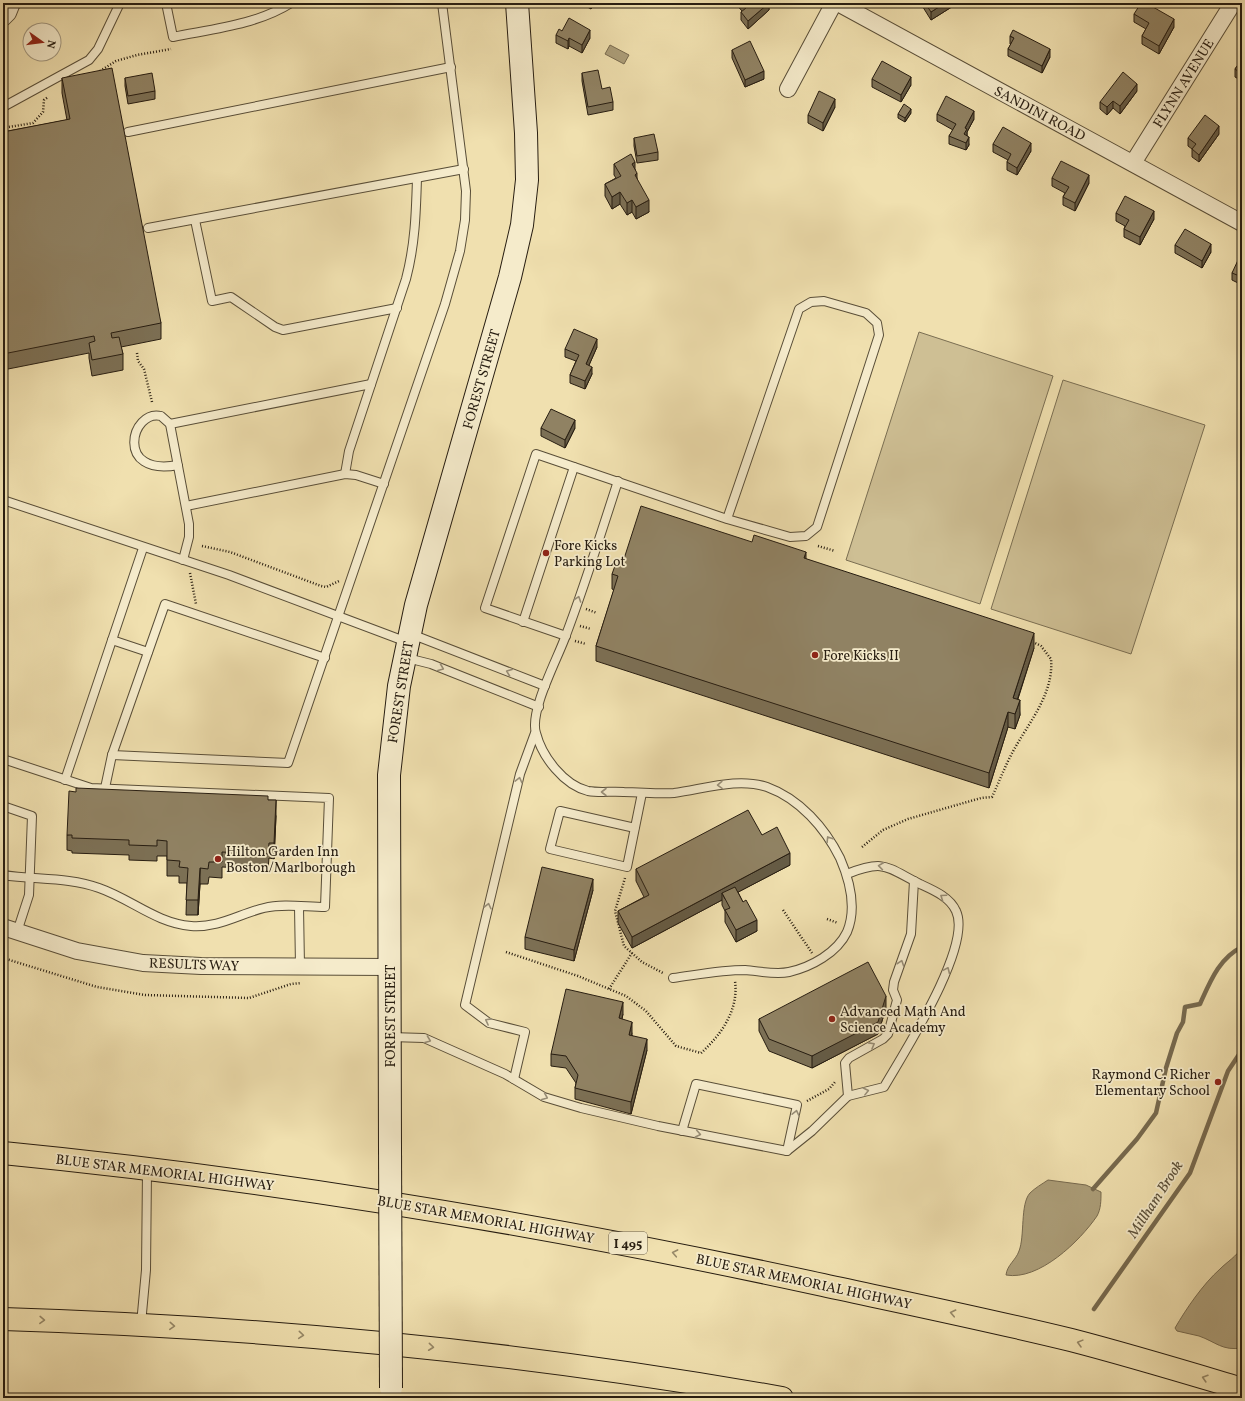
<svg xmlns="http://www.w3.org/2000/svg" width="1245" height="1401" viewBox="0 0 1245 1401" font-family="Vollkorn,serif">
<rect width="100%" height="100%" fill="#f0e0af"/>
<filter id="stains"><feTurbulence type="fractalNoise" baseFrequency=".005" numOctaves="4"/><feColorMatrix values="0 0 0 0 .2 0 0 0 0 .09 0 0 0 0 .02 0 0 0 .5 -.17"/></filter>
<radialGradient id="worn" r=".72"><stop offset=".6" stop-color="#630" stop-opacity="0"/><stop offset="1" stop-color="#630" stop-opacity=".3"/></radialGradient>
<!-- green -->
<g fill="#cebf94" stroke="#7a6e52">
<polygon points="919,332 1053,376 980,604 846,560"/>
<polygon points="1063,380 1205,425 1131,654 991,609"/>
</g>
<!-- water -->
<g fill="#ac9e79" stroke="#776a4f">
<polygon points="610,45 629,55 624,64 605,54"/>
<path d="M1048,1180L1086,1185L1101,1192C1101,1200 1101,1209 1097,1216C1080,1241 1039,1281 1006,1275C1007,1265 1016,1260 1019,1251C1025,1236 1020,1204 1030,1193C1035,1188 1042,1184 1048,1180Z"/>
<path d="M1242,1247V1348C1222,1351 1216,1342 1199,1336C1192,1334 1184,1333 1177,1331L1175,1328C1186,1309 1203,1284 1220,1269C1228,1261 1236,1257 1242,1247Z"/>
</g>
<g fill="none" stroke-linecap="round" stroke-linejoin="round">
<!-- stream -->
<g stroke="#776a4f" stroke-width="4.5">
<path d="M1093,1189L1137,1139L1156,1113L1166,1068L1177,1033L1183,1022L1185,1007L1200,1004C1210,982 1219,958 1242,947"/>
<polyline points="1094,1309 1190,1173 1228,1071 1242,1050"/>
</g>
<!-- service casing -->
<g stroke="#594e38" stroke-width="10">
<g id="service">
<path d="M166,3L173,37C212,29 256,25 291,3"/>
<polyline points="3,107 89,60 98,49 120,3"/>
<polyline points="128,132 451,67"/>
<polyline points="195,220 212,301 231,297 275,327 283,330 397,308"/>
<polyline points="148,228 464,169"/>
<polyline points="170,424 371,384"/>
<path d="M178,465C114,477 131,409 161,416L170,424L189,524V537L183,560"/>
<path d="M345,474L349,451L406,279C415,245 416,213 417,178"/>
<path d="M618,481C601,533 585,585 566,635C558,658 529,711 536,733C542,757 564,785 588,791C600,793 612,791 624,792C641,792 657,794 674,793C704,789 738,777 767,787C800,799 825,828 840,858C850,881 857,908 847,932C837,953 811,967 789,972C775,975 759,971 745,970C721,970 696,975 673,978"/>
<polyline points="3,500 229,575 407,642"/>
<polyline points="186,506 345,474 356,475 384,484"/>
<polyline points="523,622 574,467"/>
<polyline points="411,634 545,686"/>
<polyline points="566,636 485,608 536,454 727,519 790,537 806,536 817,527 879,335 877,323 866,313 824,301 811,302 799,309 727,519"/>
<polyline points="112,640 148,652"/>
<polyline points="407,658 431,664 539,707"/>
<polyline points="112,755 288,763 445,304 460,251 465,220 466,191 442,3"/>
<path d="M3,759L91,788L329,798L325,907C306,907 283,903 264,908C239,914 219,928 191,926C156,923 131,899 99,888C68,877 35,880 3,875"/>
<polyline points="65,780 143,548"/>
<polyline points="105,788 112,755 165,604 325,658"/>
<polyline points="3,806 32,816 29,895 17,932"/>
<polyline points="635,828 560,811 550,849 627,867 642,793"/>
<path d="M847,874C885,859 886,867 920,884C933,890 950,897 956,911C973,946 903,1054 884,1087L848,1096"/>
<polyline points="299,907 300,966"/>
<polyline points="390,1037 424,1038 505,1074 544,1097 581,1108 658,1126 787,1151 812,1131 848,1096 845,1063 849,1058 883,1039 888,1034 897,1000 893,990 894,982 911,934 914,881"/>
<polyline points="514,1079 525,1032 489,1023 465,1005 520,774 535,733"/>
<polyline points="682,1131 696,1084 797,1105 787,1151"/>
<polyline points="141,1324 146,1270 147,1171"/>
</g>
</g>
<!-- minor casing -->
<g stroke="#594e38" stroke-width="18">
<g id="minor">
<polyline points="838,3 1242,223"/>
<polyline points="3,18 8,13 12,3"/>
<polyline points="788,89 834,3"/>
<polyline points="1133,163 1233,3"/>
<polyline points="3,927 77,951 143,963 201,966 390,967"/>
</g>
</g>
<!-- secondary casing -->
<g stroke="#271d11" stroke-width="24">
<polyline id="secondary" points="390,1147 389,775 399,686 416,605 510,277 522,225 527,180 526,133 517,3"/>
</g>
<!-- motorway casing -->
<g stroke="#271d11" stroke-width="24">
<g id="motorway">
<path d="M3,1153C279,1180 552,1226 823,1285C906,1303 989,1320 1071,1340C1129,1355 1185,1372 1242,1389"/>
<path d="M3,1319C264,1327 524,1352 782,1398"/>
</g>
</g>
<!-- path -->
<g stroke="#271d11" stroke-width="2.5" stroke-dasharray="1 2" stroke-linecap="butt">
<polyline points="100,71 116,61 137,55 171,49"/>
<polyline points="3,128 33,123 43,112 44,100 48,97"/>
<polyline points="137,353 138,361 144,369 152,402"/>
<polyline points="202,546 230,552 321,586 326,587 339,581"/>
<polyline points="818,546 835,551"/>
<polyline points="190,573 196,604"/>
<polyline points="586,609 597,613"/>
<polyline points="580,626 591,629"/>
<polyline points="575,641 586,644"/>
<path d="M862,847L883,830L908,819L981,798L992,797C1000,780 1006,763 1016,746C1031,720 1054,692 1051,659L1041,646L1031,641"/>
<polyline points="625,878 615,911 624,946 642,962 663,973"/>
<polyline points="783,910 812,953"/>
<polyline points="827,919 838,923"/>
<path d="M506,952L578,976L626,996L646,1011L676,1046L701,1053C721,1035 739,1010 735,981"/>
<polyline points="3,958 97,987 145,995 249,998 291,984 301,983"/>
<polyline points="609,989 632,953"/>
<polyline points="807,1101 829,1089 835,1082"/>
</g>
<!-- service -->
<use href="#service" stroke="#f5ebcb" stroke-width="8"/>
<!-- minor -->
<use href="#minor" stroke="#f5ebcb" stroke-width="16"/>
<!-- secondary -->
<use href="#secondary" stroke="#f5ebcb" stroke-width="22"/>
<!-- motorway -->
<use href="#motorway" stroke="#f0e0af" stroke-width="22"/>
<!-- secondary-bridge casing -->
<g stroke="#271d11" stroke-width="24" stroke-linecap="butt">
<polyline id="secondary-bridge" points="390,1147 391,1388"/>
</g>
<!-- secondary-bridge -->
<use href="#secondary-bridge" stroke="#f5ebcb" stroke-width="22"/>
</g>
<!-- wall -->
<g fill="#7c7055" stroke="#271d11">
<polygon points="580,3 594,3 591,9"/>
<polygon points="735,3 769,3 769,10 748,29 741,20 741,12 742,11"/>
<polygon points="921,3 958,3 931,20 921,4"/>
<polygon points="1134,14 1174,27 1159,54 1142,44 1142,36 1146,29 1134,22"/>
<polygon points="562,31 590,38 582,53 569,46 568,49 556,43 556,35"/>
<polygon points="1010,36 1050,57 1042,73 1008,56 1008,49 1011,44 1010,44"/>
<polygon points="732,50 764,79 745,87 732,58"/>
<polygon points="1242,59 1242,81 1235,77 1235,69"/>
<polygon points="582,73 602,89 613,102 613,110 588,115 582,81"/>
<polygon points="62,78 161,323 161,339 121,347 123,354 123,370 92,376 89,358 89,353 3,370 3,132 67,120 62,93"/>
<polygon points="125,78 155,91 155,99 128,104 125,86"/>
<polygon points="872,79 911,85 901,102 872,87"/>
<polygon points="1137,91 1120,114 1113,108 1107,115 1100,109 1100,102"/>
<polygon points="835,107 823,131 808,123 808,115"/>
<polygon points="911,113 905,122 898,118 898,114"/>
<polygon points="937,114 974,119 967,132 967,136 969,145 966,150 949,144 949,136 953,130 937,121"/>
<polygon points="1219,134 1199,162 1192,157 1192,149 1188,146 1188,138"/>
<polygon points="634,138 658,152 658,160 637,163 634,146"/>
<polygon points="993,144 1031,151 1017,175 1007,170 1007,162 1008,160 993,152"/>
<polygon points="614,164 635,169 637,179 649,212 636,219 632,212 627,215 620,204 612,209 605,196 605,184 616,178 614,175"/>
<polygon points="1052,178 1089,183 1075,211 1063,205 1063,197 1065,193 1052,186"/>
<polygon points="1116,213 1154,219 1140,245 1124,237 1124,229 1125,226 1116,221"/>
<polygon points="1175,245 1211,252 1202,268 1175,253"/>
<polygon points="1242,260 1242,290 1240,289 1240,284 1232,280 1232,273"/>
<polygon points="597,347 589,365 592,374 585,389 570,383 570,375 576,361 565,357 565,349"/>
<polygon points="541,428 575,428 565,448 541,436"/>
<polygon points="806,559 1034,648 1018,699 1020,715 1015,729 1008,727 989,788 596,661 596,646 614,590 612,589 612,574 622,565"/>
<polygon points="268,800 276,816 274,859 269,858 268,869 222,867 222,878 209,877 208,884 200,884 198,915 186,915 187,883 179,883 179,876 167,876 167,856 157,856 157,861 129,860 129,855 72,853 72,851 67,850 67,835"/>
<polygon points="762,835 790,865 738,892 757,931 736,942 725,922 725,911 722,905 722,900 632,948 618,923 618,911 644,897 636,881 636,869"/>
<polygon points="593,890 574,961 525,949 525,937"/>
<polygon points="886,1008 878,1034 812,1068 769,1051 759,1031 759,1019"/>
<polygon points="623,1014 622,1019 632,1033 632,1035 647,1050 631,1114 575,1099 575,1088 576,1083 566,1068 551,1066 551,1054"/>
</g>
<!-- shaded-wall -->
<g fill="#655b45" stroke="#271d11">
<polygon points="591,3 594,3 591,9"/>
<polygon points="769,3 769,10 748,29 748,21"/>
<polygon points="945,3 958,3 931,20 931,12"/>
<polygon points="1174,19 1174,27 1159,54 1159,46"/>
<polygon points="590,30 590,38 582,53 582,45"/>
<polygon points="569,38 569,46 568,49 568,41"/>
<polygon points="1050,49 1050,57 1042,73 1042,66"/>
<polygon points="764,71 764,79 745,87 745,80"/>
<polygon points="911,77 911,85 901,102 901,95"/>
<polygon points="1137,84 1137,91 1120,114 1120,106"/>
<polygon points="835,99 835,107 823,131 823,123"/>
<polygon points="1113,101 1113,108 1107,115 1107,107"/>
<polygon points="911,109 911,113 905,122 905,118"/>
<polygon points="974,111 974,119 967,132 967,137 964,134 965,128"/>
<polygon points="1219,126 1219,134 1199,162 1199,155"/>
<polygon points="969,137 969,145 966,150 966,143"/>
<polygon points="1031,143 1031,151 1017,175 1017,168"/>
<polygon points="635,162 635,173 632,164"/>
<polygon points="637,173 637,185 635,175"/>
<polygon points="1089,175 1089,183 1075,211 1075,203"/>
<polygon points="620,192 620,204 612,209 612,197"/>
<polygon points="632,200 632,212 627,215 627,203"/>
<polygon points="649,200 649,212 636,219 636,207"/>
<polygon points="1154,211 1154,219 1140,245 1140,237"/>
<polygon points="1211,244 1211,252 1202,268 1202,261"/>
<polygon points="597,339 597,347 586,372 586,364"/>
<polygon points="592,367 592,374 585,389 585,381"/>
<polygon points="575,420 575,428 565,448 565,440"/>
<polygon points="806,552 806,567 804,558"/>
<polygon points="1034,633 1034,648 1013,713 1013,698"/>
<polygon points="1020,700 1020,715 1015,729 1015,714"/>
<polygon points="1008,712 1008,727 989,788 989,773"/>
<polygon points="276,800 276,816 274,859 274,843"/>
<polygon points="790,853 790,865 725,899 722,893 722,900 632,948 632,937"/>
<polygon points="200,868 200,884 198,915 198,900"/>
<polygon points="593,879 593,890 574,961 574,950"/>
<polygon points="757,920 757,931 736,942 736,930"/>
<polygon points="886,996 886,1008 878,1034 812,1068 812,1056"/>
<polygon points="623,1002 623,1014 619,1030 619,1018"/>
<polygon points="632,1022 632,1033 629,1046 629,1035"/>
<polygon points="647,1039 647,1050 631,1114 631,1102"/>
</g>
<!-- building -->
<g fill="#908263" stroke="#271d11">
<polygon points="742,3 769,3 748,21 741,12 746,8"/>
<polygon points="925,3 945,3 931,12"/>
<polygon points="1141,3 1146,3 1174,19 1159,46 1142,36 1149,23 1134,14"/>
<polygon points="569,18 590,30 582,45 569,38 568,41 556,35 559,29 562,31"/>
<polygon points="1013,30 1050,49 1042,66 1008,49 1014,38 1010,36"/>
<polygon points="750,41 764,71 745,80 732,50"/>
<polygon points="1242,59 1242,74 1235,69"/>
<polygon points="882,61 911,77 901,95 872,79"/>
<polygon points="112,68 161,323 111,333 112,338 119,337 123,354 92,360 89,343 95,341 94,336 3,354 3,132 70,119 62,78"/>
<polygon points="598,70 602,89 610,87 613,102 588,107 582,73"/>
<polygon points="1123,72 1137,84 1120,106 1113,101 1107,107 1100,102"/>
<polygon points="152,73 155,91 128,96 125,78"/>
<polygon points="819,91 835,99 823,123 808,115"/>
<polygon points="946,96 974,111 965,128 967,129 964,134 969,137 966,143 949,136 956,124 937,114"/>
<polygon points="904,104 911,109 905,118 898,114"/>
<polygon points="1205,115 1219,126 1199,155 1192,149 1196,144 1188,138"/>
<polygon points="1003,127 1031,143 1017,168 1007,162 1011,154 993,144"/>
<polygon points="654,134 658,152 637,156 634,138"/>
<polygon points="631,154 635,162 632,164 637,173 635,175 649,200 636,207 632,200 627,203 620,192 612,197 605,184 621,176 614,164"/>
<polygon points="1061,161 1089,175 1075,203 1063,197 1069,187 1052,178"/>
<polygon points="1125,196 1154,211 1140,237 1124,229 1129,220 1116,213"/>
<polygon points="1185,229 1211,244 1202,261 1175,245"/>
<polygon points="1239,258 1242,260 1242,282 1240,281 1242,277 1232,273"/>
<polygon points="574,329 597,339 586,364 592,367 585,381 570,375 579,355 565,349"/>
<polygon points="551,409 575,420 565,440 541,428"/>
<polygon points="641,506 752,542 754,535 806,552 804,558 1034,633 1013,698 1020,700 1015,714 1008,712 989,773 596,646 618,576 612,574 616,563 622,565"/>
<polygon points="76,788 268,796 268,800 276,800 274,843 269,843 268,854 222,852 222,862 209,862 208,869 200,868 198,900 186,900 188,868 179,867 180,861 167,860 167,841 157,840 157,846 129,845 129,840 72,838 72,835 67,835 69,791 76,792"/>
<polygon points="748,810 762,835 777,827 790,853 632,937 618,911 649,895 636,869"/>
<polygon points="542,867 593,879 574,950 525,937"/>
<polygon points="735,887 743,902 746,900 757,920 736,930 725,910 730,908 722,893"/>
<polygon points="868,962 886,996 878,1022 812,1056 769,1039 759,1019"/>
<polygon points="566,989 623,1002 619,1018 632,1022 629,1035 647,1039 631,1102 575,1088 578,1075 566,1056 551,1054"/>
</g>
<!-- one-way arrows -->
<defs><path id="oneway-chevron" d="M-2-3.5L2.5 0L-2 3.5" fill="none" stroke-width="1.6" stroke-linecap="round" stroke-linejoin="round"/></defs>
<g stroke="#988e77">
<use href="#oneway-chevron" transform="translate(578 599) rotate(-71)"/>
<use href="#oneway-chevron" transform="translate(441 668) rotate(22)"/>
<use href="#oneway-chevron" transform="translate(509 672) rotate(-159)"/>
<use href="#oneway-chevron" transform="translate(519 780) rotate(-76)"/>
<use href="#oneway-chevron" transform="translate(720 785) rotate(178)"/>
<use href="#oneway-chevron" transform="translate(604 792) rotate(-180)"/>
<use href="#oneway-chevron" transform="translate(829 839) rotate(-122)"/>
<use href="#oneway-chevron" transform="translate(881 866) rotate(-172)"/>
<use href="#oneway-chevron" transform="translate(943 897) rotate(-145)"/>
<use href="#oneway-chevron" transform="translate(488 906) rotate(-77)"/>
<use href="#oneway-chevron" transform="translate(901 963) rotate(-71)"/>
<use href="#oneway-chevron" transform="translate(947 970) rotate(-66)"/>
<use href="#oneway-chevron" transform="translate(488 1021) rotate(-152)"/>
<use href="#oneway-chevron" transform="translate(428 1040) rotate(21)"/>
<use href="#oneway-chevron" transform="translate(872 1045) rotate(-29)"/>
<use href="#oneway-chevron" transform="translate(866 1091) rotate(-14)"/>
<use href="#oneway-chevron" transform="translate(545 1097) rotate(23)"/>
<use href="#oneway-chevron" transform="translate(796 1113) rotate(-77)"/>
<use href="#oneway-chevron" transform="translate(698 1134) rotate(11)"/>
</g>
<g stroke="#968868">
<use href="#oneway-chevron" transform="translate(675 1253) rotate(-169)"/>
<use href="#oneway-chevron" transform="translate(953 1313) rotate(-168)"/>
<use href="#oneway-chevron" transform="translate(42 1320) rotate(2)"/>
<use href="#oneway-chevron" transform="translate(172 1326) rotate(4)"/>
<use href="#oneway-chevron" transform="translate(301 1335) rotate(5)"/>
<use href="#oneway-chevron" transform="translate(1080 1343) rotate(-165)"/>
<use href="#oneway-chevron" transform="translate(431 1347) rotate(6)"/>
<use href="#oneway-chevron" transform="translate(1205 1378) rotate(-163)"/>
</g>
<!-- markers -->
<g fill="#8f2418" stroke="#f5ebcb" stroke-width="1.5">
<circle cx="546" cy="553" r="4"/>
<circle cx="815" cy="655" r="4"/>
<circle cx="218" cy="859" r="4"/>
<circle cx="832" cy="1019" r="4"/>
<circle cx="1218" cy="1082" r="4"/>
</g>
<g text-anchor="middle" stroke-width="3.5" stroke-linejoin="round" paint-order="stroke">
<!-- shield labels -->
<rect fill="#f5ebcb" stroke="#655b49" stroke-width="1" x="609" y="1232" width="38" height="22" rx="3"/>
<g font-size="13" font-weight="bold" fill="#271d11">
<text x="628" y="1248">I 495</text>
</g>
<!-- street labels -->
<g font-size="14" fill="#271d11" stroke="#f5ebcb">
<text transform="translate(1183 83) rotate(-58)" y="5">FLYNN AVENUE</text>
<text transform="translate(1040 113) rotate(28)" y="5">SANDINI ROAD</text>
<text transform="translate(481 379) rotate(-74)" y="5">FOREST STREET</text>
<text transform="translate(400 692) rotate(-81)" y="5">FOREST STREET</text>
<text transform="translate(194 964) rotate(2)" y="5">RESULTS WAY</text>
<text transform="translate(390 1016) rotate(-90)" y="5">FOREST STREET</text>
<text transform="translate(165 1172) rotate(7)" y="5">BLUE STAR MEMORIAL HIGHWAY</text>
<text transform="translate(486 1219) rotate(10)" y="5">BLUE STAR MEMORIAL HIGHWAY</text>
<text transform="translate(804 1281) rotate(12)" y="5">BLUE STAR MEMORIAL HIGHWAY</text>
</g>
<!-- poi labels -->
<g font-size="14" fill="#271d11" stroke="#f5ebcb" text-anchor="start">
<text x="554" y="550">Fore Kicks<tspan x="554" dy="16">Parking Lot</tspan></text>
<text x="823" y="660">Fore Kicks II</text>
<text x="226" y="856">Hilton Garden Inn<tspan x="226" dy="16">Boston/Marlborough</tspan></text>
<text x="840" y="1016">Advanced Math And<tspan x="840" dy="16">Science Academy</tspan></text>
<text x="1210" y="1079" text-anchor="end">Raymond C. Richer<tspan x="1210" dy="16">Elementary School</tspan></text>
</g>
<!-- water labels -->
<g font-size="15" font-style="italic" fill="#5c513b" stroke="#f5ebcb">
<text transform="translate(1155 1199) rotate(-57)" y="5">Millham Brook</text>
</g>
</g>
<!-- margin -->
<rect width="1245" height="1401" fill="none" stroke="#f0e0af" stroke-width="16"/>
<rect x="4" y="4" width="1237" height="1393" fill="none" stroke="#271d11" stroke-width="2"/>
<rect x="8" y="8" width="1229" height="1385" fill="none" stroke="#271d11"/>
<!-- north arrow -->
<g transform="translate(42 42) rotate(104)"><circle r="19" fill="#f5ebcb" stroke="#a39981"/>
<path d="M0-3L7 15L0 10L-7 15Z" fill="#8f2418"/>
<text y="-6" font-size="11" font-weight="bold" text-anchor="middle" fill="#271d11">N</text>
</g>
<rect width="100%" height="100%" filter="url(#stains)"/>
<rect width="100%" height="100%" fill="url(#worn)"/>
</svg>
